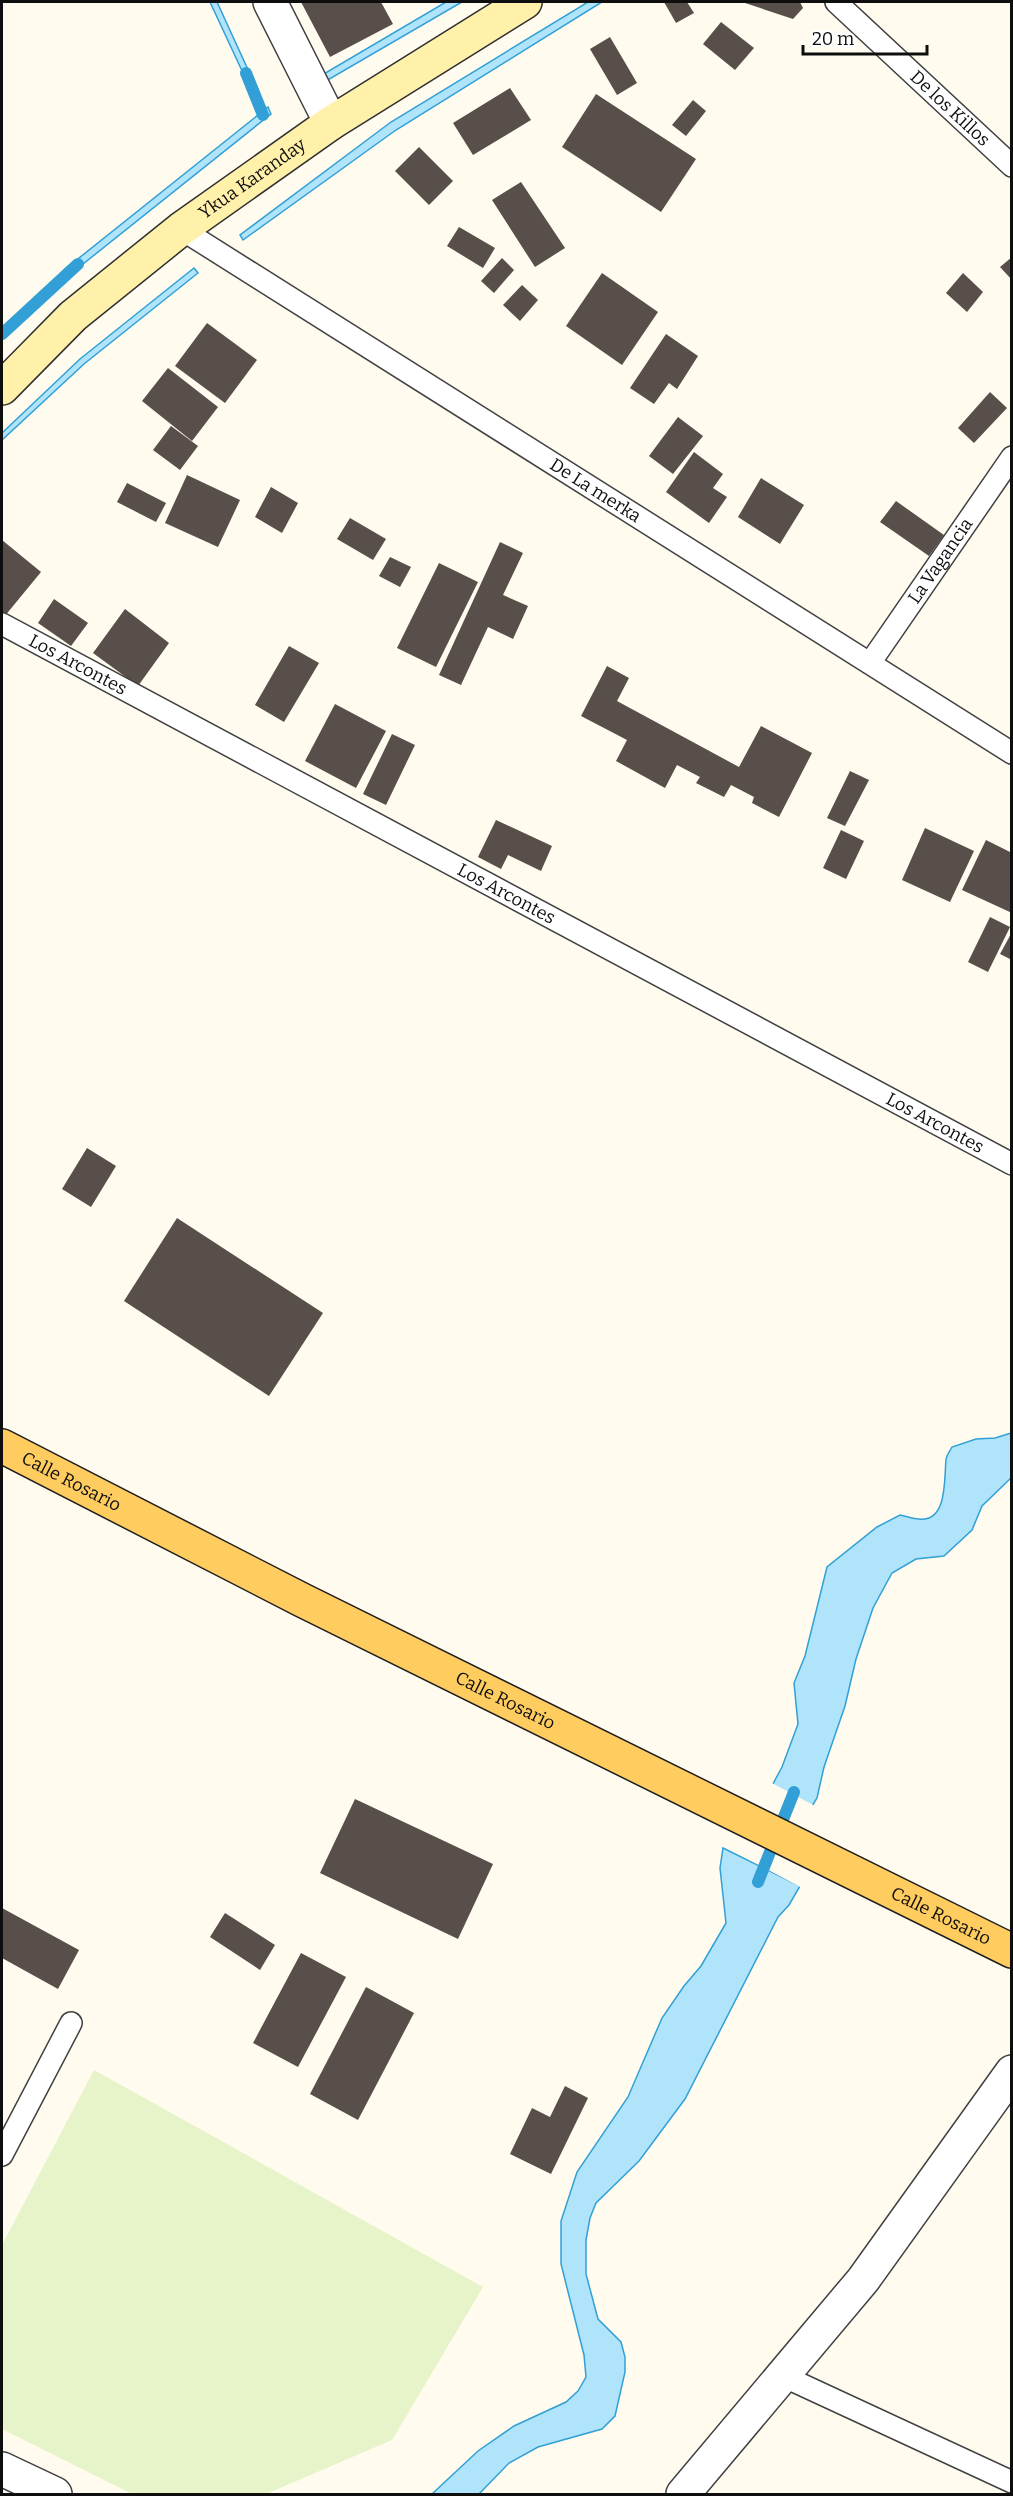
<svg xmlns="http://www.w3.org/2000/svg" width="1013" height="2496" viewBox="0 0 1013 2496" font-family="Bitter,serif">
<rect width="100%" height="100%" fill="#fffbef"/>
<!-- pitch -->
<polygon fill="#e7f3c8" points="94,2070 483,2287 392,2440 266,2494 132,2494 2,2429 2,2245"/>
<!-- water -->
<g fill="#b0e4fa" stroke="#32a0d6" stroke-width="1.5">
<polygon points="210,2 217,2 255,85 250,88"/>
<polygon points="446,2 462,2 326,81 322,75"/>
<polygon points="588,2 602,2 396,130 243,240 240,235 391,122"/>
<polygon points="268,107 271,114 68,276 64,270"/>
<polygon points="194,268 198,273 84,364 2,440 2,433 80,359"/>
<path d="M1011,1433V1478L982,1506L972,1530L944,1556L916,1559L892,1573L873,1608L856,1659L845,1706L824,1767L817,1798L806,1816L767,1795L782,1767L798,1724L794,1683L805,1656L827,1567L877,1527L900,1515C906,1516 913,1519 919,1519C948,1522 944,1478 946,1460C946,1456 950,1451 952,1447L976,1439L995,1438Z"/>
<polygon points="723,1848 800,1886 789,1905 778,1917 685,2099 639,2161 596,2203 590,2218 586,2240 586,2274 598,2319 621,2342 625,2357 625,2372 615,2416 602,2429 538,2447 509,2463 479,2494 432,2494 478,2451 514,2426 566,2402 578,2391 586,2377 584,2355 561,2264 561,2221 577,2172 628,2097 662,2018 684,1986 701,1966 726,1923 720,1868"/>
</g>
<!-- pier -->
<g fill="#fffbef">
<polygon points="770,1782 815,1806 808,1818 805,1818 765,1797 764,1793"/>
<polygon points="722,1845 801,1884 802,1888"/>
</g>
<g fill="none" stroke-linecap="round" stroke-linejoin="round">
<!-- stream -->
<g stroke="#32a0d6" stroke-width="12">
<polyline points="246,73 263,115"/>
<polyline points="2,334 78,264"/>
<polyline points="758,1882 794,1792"/>
</g>
</g>
<!-- building -->
<g fill="#584e4a">
<polygon points="301,2 381,2 393,24 330,57"/>
<polygon points="664,2 687,2 694,13 676,23"/>
<polygon points="742,2 800,2 803,8 793,19"/>
<polygon points="721,22 754,48 735,70 703,44"/>
<polygon points="610,37 637,83 617,95 590,49"/>
<polygon points="510,88 531,120 473,155 453,123"/>
<polygon points="596,94 696,159 661,212 562,147"/>
<polygon points="693,100 706,111 686,136 672,125"/>
<polygon points="419,147 453,181 429,205 395,171"/>
<polygon points="521,182 565,248 535,267 492,200"/>
<polygon points="459,227 495,248 483,268 447,246"/>
<polygon points="1012,257 1012,280 1000,267"/>
<polygon points="502,258 514,270 494,293 481,281"/>
<polygon points="602,273 658,312 622,365 566,326"/>
<polygon points="963,273 983,292 967,312 946,293"/>
<polygon points="522,285 538,300 520,321 503,305"/>
<polygon points="207,323 257,360 225,403 175,366"/>
<polygon points="666,334 698,356 677,389 669,383 654,404 630,388"/>
<polygon points="168,368 218,407 192,441 142,401"/>
<polygon points="990,392 1007,408 974,443 958,428"/>
<polygon points="678,417 703,436 673,474 649,456"/>
<polygon points="171,426 198,446 180,470 153,450"/>
<polygon points="694,452 723,474 713,488 727,497 709,523 666,492"/>
<polygon points="187,475 240,500 218,547 165,523"/>
<polygon points="761,478 804,505 780,544 738,517"/>
<polygon points="127,483 166,503 156,522 117,502"/>
<polygon points="271,487 298,503 282,533 255,517"/>
<polygon points="896,501 944,535 929,556 880,522"/>
<polygon points="350,518 386,539 373,560 337,539"/>
<polygon points="2,540 41,572 4,617 2,614"/>
<polygon points="500,542 523,553 503,595 528,606 513,639 488,627 461,685 439,675"/>
<polygon points="390,557 411,567 400,587 379,576"/>
<polygon points="439,563 478,582 436,667 397,648"/>
<polygon points="54,599 88,623 71,646 38,623"/>
<polygon points="125,609 169,643 138,686 93,653"/>
<polygon points="289,646 319,663 284,722 255,705"/>
<polygon points="607,666 629,678 617,701 739,767 761,726 812,753 779,817 752,803 754,797 731,785 724,797 696,783 700,777 677,765 665,788 616,761 627,740 581,716"/>
<polygon points="335,704 386,731 356,788 305,761"/>
<polygon points="392,734 415,745 386,805 363,794"/>
<polygon points="850,771 869,780 845,826 827,818"/>
<polygon points="496,820 552,846 541,871 508,855 501,869 478,857"/>
<polygon points="925,828 974,851 950,902 902,880"/>
<polygon points="841,830 864,841 846,879 823,868"/>
<polygon points="986,840 1012,853 1012,913 962,890"/>
<polygon points="990,917 1010,927 988,972 968,962"/>
<polygon points="1012,932 1012,960 1000,954"/>
<polygon points="87,1148 116,1166 91,1207 62,1189"/>
<polygon points="177,1218 323,1313 269,1396 124,1301"/>
<polygon points="355,1799 493,1864 458,1939 320,1873"/>
<polygon points="2,1908 79,1950 58,1989 2,1958"/>
<polygon points="225,1913 275,1945 260,1970 210,1937"/>
<polygon points="301,1953 346,1977 298,2067 253,2043"/>
<polygon points="366,1987 414,2013 358,2120 310,2094"/>
<polygon points="565,2086 588,2098 551,2174 510,2154 532,2108 550,2117"/>
</g>
<g fill="none" stroke-linecap="round" stroke-linejoin="round">
<!-- lane casing -->
<g stroke="#414141" stroke-width="24">
<g id="lane">
<path id="s1" d="M836,2L1012,166"/>
<path id="s2" d="M181,229L1012,753"/>
<path id="s3" d="M2,624L1012,1164"/>
<path id="s4" d="M870,663L1012,457"/>
<polyline points="2,2155 71,2023"/>
<polyline points="783,2376 1012,2482"/>
</g>
</g>
<!-- street casing -->
<g stroke="#414141" stroke-width="36">
<g id="street">
<polyline points="270,2 331,123"/>
<polyline points="2,2469 55,2494"/>
<polyline points="683,2494 863,2280 1012,2072"/>
</g>
</g>
<!-- secondary casing -->
<g stroke="#303030" stroke-width="36">
<g id="secondary">
<path id="s5" d="M2,388L73,316L181,229L331,123L525,2"/>
</g>
</g>
<!-- primary casing -->
<g stroke="#1f1f1f" stroke-width="36">
<g id="primary">
<path id="s6" d="M2,1446L302,1600L1012,1951"/>
</g>
</g>
<!-- lane -->
<use href="#lane" stroke="#fff" stroke-width="21"/>
<!-- street -->
<use href="#street" stroke="#fff" stroke-width="33"/>
<!-- secondary -->
<use href="#secondary" stroke="#fff0aa" stroke-width="33"/>
<!-- primary -->
<use href="#primary" stroke="#ffcd5f" stroke-width="33"/>
</g>
<g text-anchor="middle" stroke-width="6" stroke-linejoin="round" paint-order="stroke">
<!-- street labels -->
<g font-size="18" fill="#0e0e0e" stroke="#fff">
<text dy="6" stroke="none"><textPath href="#s1" startOffset="156">De los Killos</textPath></text>
<text dy="6" stroke="none"><textPath href="#s5" startOffset="327">Ykua Karanday</textPath></text>
<text dy="6" stroke="none"><textPath href="#s2" startOffset="490">De La merka</textPath></text>
<text dy="6" stroke="none"><textPath href="#s4" startOffset="124">La Vagancia</textPath></text>
<text dy="6" stroke="none"><textPath href="#s3" startOffset="86">Los Arcontes</textPath></text>
<text dy="6" stroke="none"><textPath href="#s3" startOffset="572">Los Arcontes</textPath></text>
<text dy="6" stroke="none"><textPath href="#s3" startOffset="1058">Los Arcontes</textPath></text>
<text dy="6" stroke="none"><textPath href="#s6" startOffset="78">Calle Rosario</textPath></text>
<text dy="6" stroke="none"><textPath href="#s6" startOffset="564">Calle Rosario</textPath></text>
<text dy="6" stroke="none"><textPath href="#s6" startOffset="1050">Calle Rosario</textPath></text>
</g>
</g>
<!-- border -->
<rect width="1013" height="2496" fill="none" stroke="#0e0e0e" stroke-width="6"/>
<!-- scale -->
<path d="M803 45v9h124v-9" fill="none" stroke="#0e0e0e" stroke-width="3"/>
<text x="812" y="45" font-size="18" fill="#0e0e0e" stroke="#ffffff" stroke-width="4.5" paint-order="stroke">20 m</text>
</svg>
